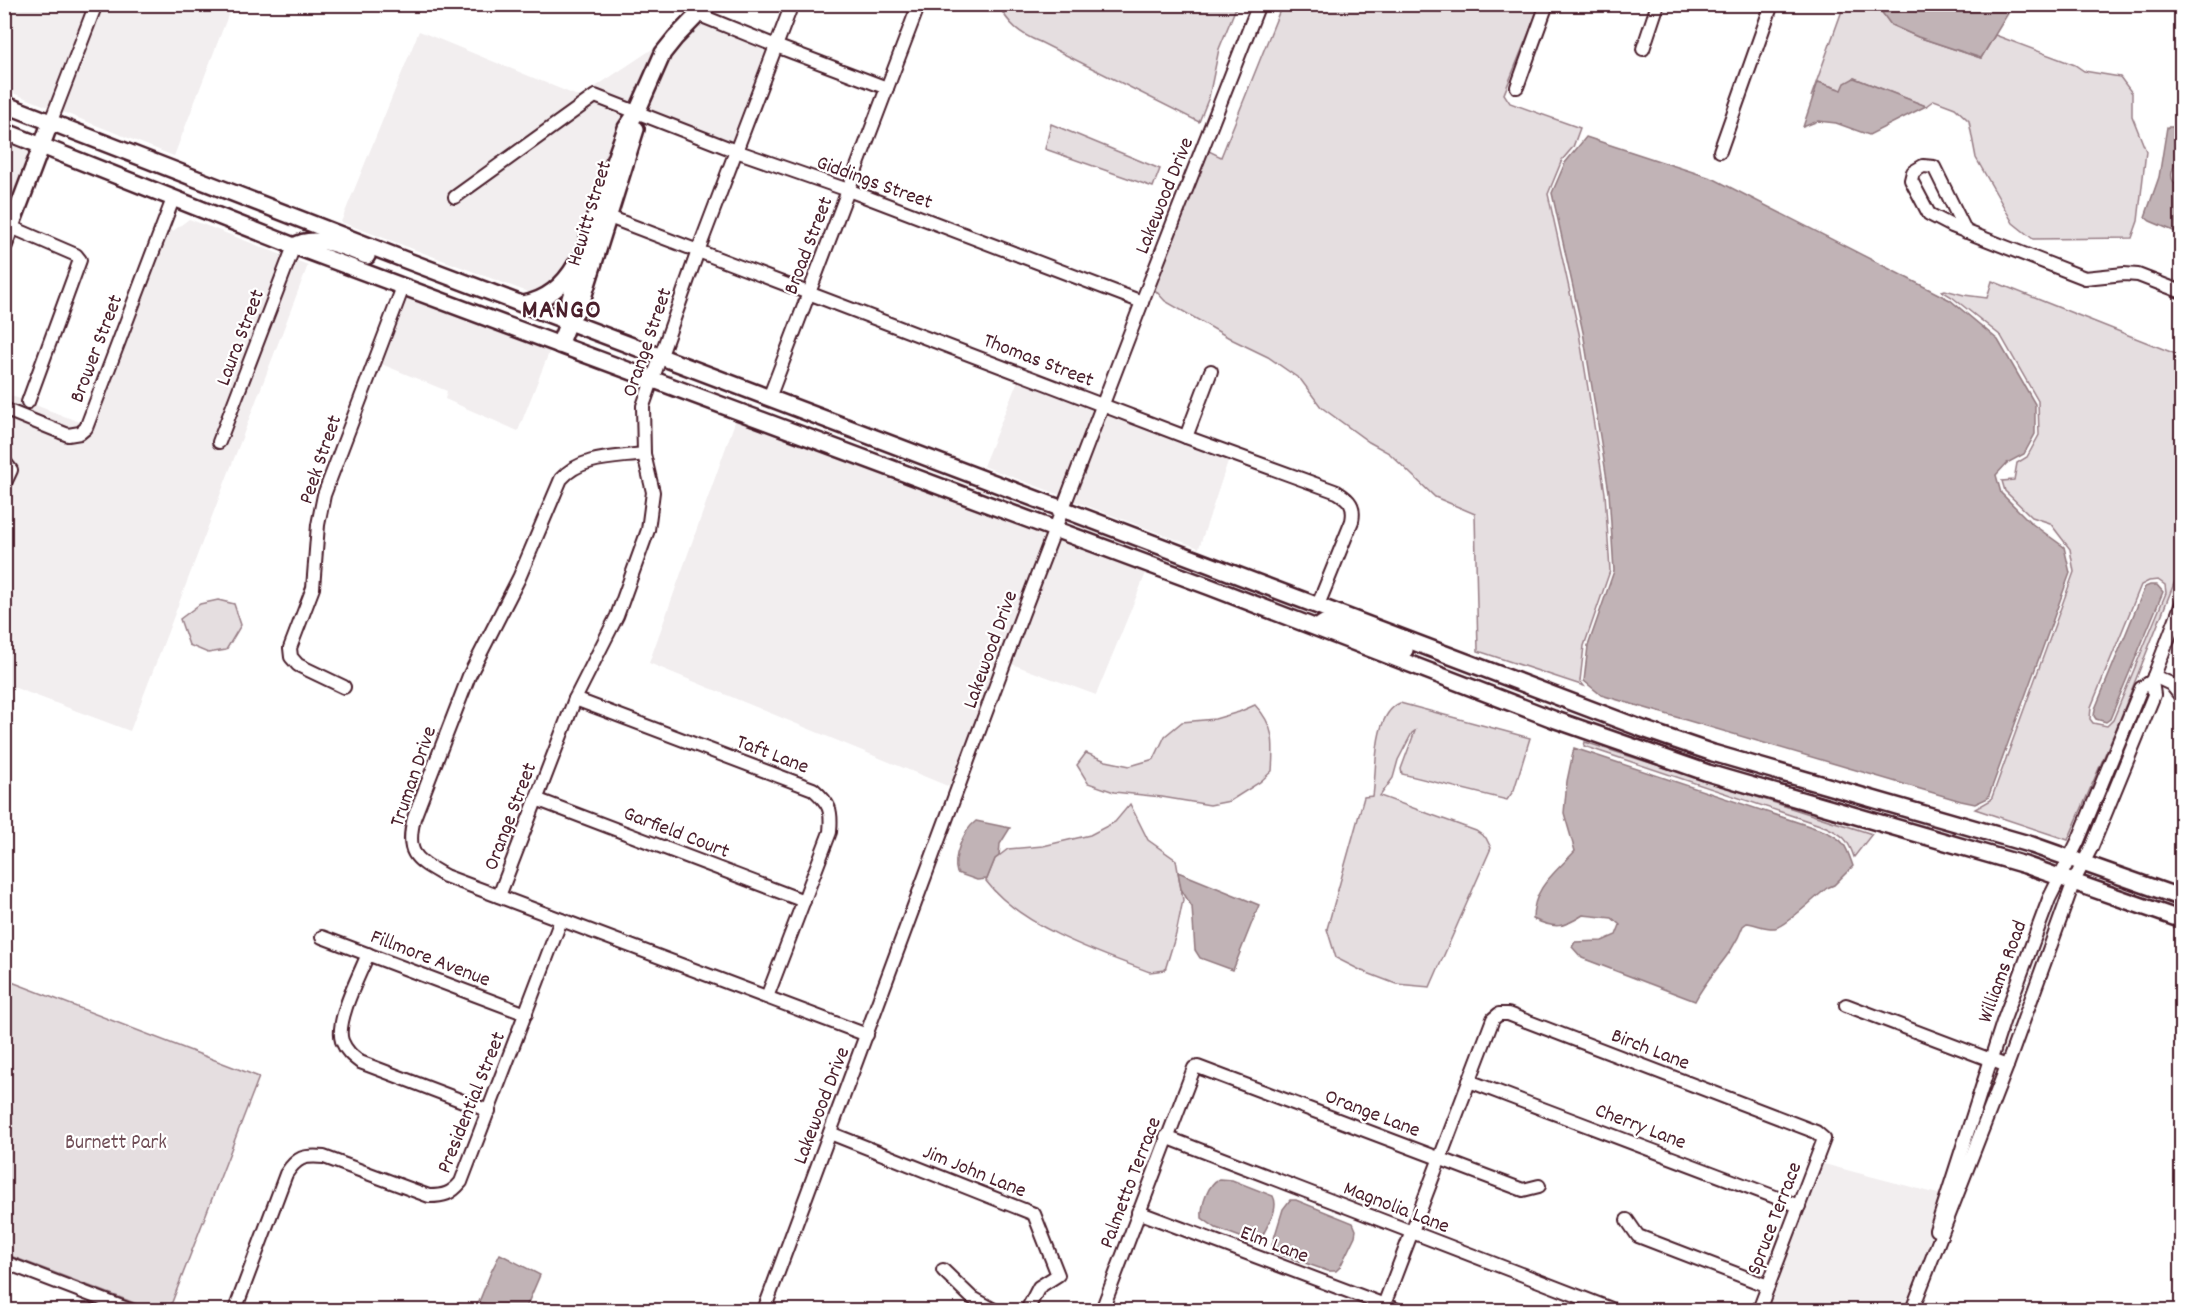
<svg xmlns="http://www.w3.org/2000/svg" width="2186" height="1315" viewBox="0 0 2186 1315" font-family="Dekko,sans-serif">
<rect width="100%" height="100%" fill="#fff"/>
<filter id="ink" filterUnits="userSpaceOnUse"><feTurbulence type="fractalNoise" baseFrequency=".0167" numOctaves="2"/><feDisplacementMap in="SourceGraphic" scale="12" xChannelSelector="R" yChannelSelector="G"/><feConvolveMatrix kernelMatrix="1 2 1 2 8 2 1 2 1" color-interpolation-filters="sRGB"/></filter>
<g filter="url(#ink)">
<!-- built -->
<g fill="#f2eeef">
<polygon points="4,5 22,9 24,5 91,5 51,108 5,90"/>
<polygon points="101,5 232,5 174,156 60,111"/>
<polygon points="698,20 768,49 734,145 643,109 667,55"/>
<polygon points="419,31 580,97 669,38 635,105 598,92 596,89 592,90 591,93 449,195 454,203 595,102 630,115 581,247 564,276 536,295 341,222"/>
<polygon points="5,140 35,151 5,232"/>
<polygon points="189,219 308,265 130,731 5,684 4,393 82,423 155,224 173,231"/>
<polygon points="405,295 550,350 518,431 445,399 447,391 379,363"/>
<polygon points="1019,378 1096,407 1063,496 983,466"/>
<polygon points="1105,410 1229,458 1199,548 1071,500"/>
<polygon points="736,419 1048,535 950,787 649,663"/>
<polygon points="1056,539 1146,573 1096,695 1009,663"/>
<polygon points="1820,1163 1942,1195 1916,1289 1907,1310 1764,1310"/>
</g>
<!-- green -->
<g fill="#e5dee0" stroke="#987e86" stroke-width="1.5" fill-rule="evenodd">
<path d="M998,5H1237L1219,49L1209,97L1199,122L1040,42C1019,34 1009,24 998,5Z"/>
<polygon points="1282,5 1540,5 1504,94 1510,103 1580,128 1573,147 1562,160 1548,194 1579,333 1605,493 1610,571 1584,646 1580,681 1584,686 1478,651 1475,514 1435,497 1389,453 1369,442 1321,407 1301,380 1268,357 1233,340 1165,301 1155,290 1158,274 1207,150 1221,157"/>
<polygon points="1844,5 1879,5 1878,7 1891,25 1918,37 1981,58 1995,35 2075,65 2084,71 2120,77 2132,93 2132,116 2146,151 2138,221 2132,238 2033,239 2013,223 1976,158 1969,121 1955,108 1934,100 1926,106 1854,78 1842,90 1818,82 1811,97"/>
<polygon points="1051,124 1160,169 1153,187 1045,149"/>
<path d="M1992,281L2181,356V566L2116,729L2068,840L1975,809L1991,800L2074,572L2070,549L2050,523L2032,517L2005,491L2002,481L2014,480L2017,463L2027,457L2039,435L2038,401L2001,336L1952,297L1942,291L1945,290L1964,295L1987,298ZM2149,581L2158,580L2165,585L2166,593L2113,720L2107,726L2093,723L2090,719L2091,707L2141,585Z"/>
<polygon points="218,600 234,604 241,625 226,650 208,653 189,645 180,619 200,604"/>
<path d="M1400,703L1530,738L1514,790L1507,800L1402,774L1401,769L1415,731L1412,733L1398,760L1393,778L1380,796L1476,831L1486,838L1491,848L1430,987L1396,984L1362,971L1336,958L1327,929L1364,797L1373,796C1377,771 1372,715 1400,703Z"/>
<path d="M1255,705C1275,726 1274,743 1272,771L1260,782L1230,801L1210,805L1162,797L1114,792L1088,783L1077,765L1086,753L1106,761L1130,766L1154,759L1165,736L1182,722L1215,719L1239,712Z"/>
<path d="M1585,742L1872,834L1854,857C1848,839 1843,835 1826,827L1584,746Z"/>
<path d="M1130,804L1148,840L1176,860L1183,900L1176,934L1165,970L1150,972C1098,953 1020,926 986,881L995,859L1008,849L1043,846L1090,835L1115,822Z"/>
<polygon points="4,979 259,1077 169,1310 153,1310 5,1254"/>
</g>
<!-- water -->
<g fill="#c1b3b6" stroke="#91787e" stroke-width="1.5">
<polygon points="1879,5 1879,4 2013,5 1981,58 1918,37 1891,25 1878,7"/>
<polygon points="1854,78 1926,106 1869,135 1836,123 1818,121 1803,127 1818,82 1842,90 1845,83"/>
<path d="M2167,127H2179L2181,129C2182,135 2182,143 2181,149C2177,164 2162,178 2181,188V234L2150,221L2145,217L2159,177Z"/>
<polygon points="1586,137 1714,179 1950,300 1998,340 2035,404 2035,434 2024,454 2007,463 1996,475 2001,493 2031,523 2064,547 2070,573 1988,798 1975,804 1961,801 1601,695 1584,681 1588,646 1614,571 1609,492 1583,332 1552,193 1565,163"/>
<polygon points="2150,585 2157,585 2163,592 2110,719 2106,722 2096,719 2094,716 2095,709 2145,587"/>
<path d="M1574,748L1824,831C1845,840 1846,846 1853,866L1834,885L1827,888C1817,896 1786,926 1775,928C1766,929 1756,924 1747,923L1743,926C1732,957 1709,973 1695,1001L1582,958L1572,947L1575,942L1602,941L1616,935L1620,925L1612,918L1583,915C1563,928 1555,929 1533,919C1533,887 1555,873 1575,851L1564,813L1567,781Z"/>
<path d="M976,821L1010,828L1000,844L999,856L995,859L987,879L977,880L957,873C952,858 963,831 976,821Z"/>
<polygon points="1178,872 1259,905 1233,970 1200,958 1195,950 1192,907 1181,889"/>
<path d="M1219,1179L1232,1180L1273,1196C1280,1209 1267,1225 1262,1237L1251,1241L1216,1228L1202,1218C1201,1205 1208,1184 1219,1179Z"/>
<polygon points="1290,1200 1296,1200 1353,1223 1356,1230 1355,1236 1340,1267 1336,1271 1328,1271 1279,1254 1273,1249 1272,1245 1283,1209"/>
<polygon points="500,1254 540,1275 525,1310 509,1310 479,1302 491,1272"/>
</g>
<g fill="none" stroke-linecap="round" stroke-linejoin="round">
<!-- minor casing -->
<g stroke="#4a1f2b" stroke-width="16">
<g id="minor">
<polyline points="697,14 776,46 887,88"/>
<polyline points="1643,49 1658,4"/>
<polyline points="1517,87 1547,4"/>
<polyline points="51,121 96,4"/>
<polyline points="1720,151 1772,4"/>
<polyline points="455,197 595,96 736,151 848,190 1142,302"/>
<path d="M609,217L1186,437L1337,492C1350,500 1355,506 1352,521L1318,605"/>
<polyline points="11,227 76,255 80,260 28,402"/>
<polyline points="1966,232 1934,167 1923,166 1913,172 1911,180 1929,214 1952,226 2085,278 2124,274 2138,275 2182,292"/>
<polyline points="769,398 919,4"/>
<polyline points="4,409 68,435 80,433 86,428 173,199"/>
<polyline points="1186,437 1211,371"/>
<polyline points="219,442 294,246"/>
<path d="M644,454C615,458 581,456 561,479L519,578L469,676L414,818C405,855 416,859 445,876L867,1035"/>
<polyline points="4,461 11,470 4,485"/>
<polyline points="2154,676 2171,684 2182,698"/>
<polyline points="344,687 298,665 291,657 290,648 313,588 318,525 324,495 403,287"/>
<path d="M575,699L813,789C830,804 832,810 830,832L767,997"/>
<polyline points="536,799 804,901"/>
<polyline points="499,896 575,699 617,616 648,530 653,492 644,454 643,406 698,251 792,4"/>
<polyline points="322,937 526,1014"/>
<path d="M368,954C360,974 335,1021 342,1041C346,1051 352,1056 360,1062L489,1111"/>
<polyline points="1846,1005 2007,1066"/>
<polyline points="1469,1081 1799,1206"/>
<polyline points="830,1133 1034,1214 1058,1275 1039,1287 1027,1310"/>
<polyline points="1166,1137 1614,1310"/>
<polyline points="1138,1212 1398,1310"/>
<polyline points="1627,1220 1638,1236 1768,1286"/>
<polyline points="1936,1230 2003,1022 2049,899 2078,841 2141,688 2152,681"/>
<polyline points="4,1262 130,1310"/>
<polyline points="943,1270 971,1297 994,1310"/>
<path d="M235,1310L286,1174C297,1157 304,1155 324,1157L429,1196C444,1196 451,1194 461,1182L561,920"/>
<polyline points="764,1310 1022,615 1142,302 1259,4"/>
<polyline points="1102,1310 1194,1068 1198,1067 1523,1190 1539,1186"/>
<polyline points="1382,1310 1493,1019 1499,1014 1508,1014 1816,1132 1824,1139 1759,1310"/>
<polyline points="1912,1310 2007,1066 2074,881 2092,846 2154,695 2152,681 2182,603"/>
</g>
</g>
<!-- major casing -->
<g stroke="#4a1f2b" stroke-width="20">
<g id="major">
<polyline points="4,104 408,261 1643,729 1713,753 2032,845 2182,898"/>
<polyline points="4,131 294,246 1210,587 1553,719 1708,773 2025,865 2182,920"/>
<polyline points="4,245 51,121"/>
<path d="M294,246C316,233 345,248 367,256"/>
<path d="M523,304C547,300 564,285 576,264"/>
<polyline points="568,322 569,302 585,248 600,201 626,128 637,112 663,53 675,38 708,4"/>
<polyline points="559,345 568,322 581,304 636,129"/>
<polyline points="1321,625 1324,623 1343,627 1405,650"/>
</g>
</g>
<!-- minor -->
<use href="#minor" stroke="#fff" stroke-width="12"/>
<!-- major -->
<use href="#major" stroke="#fff" stroke-width="15"/>
</g>
</g>
<g text-anchor="middle" stroke-width="4.5" stroke-linejoin="round" paint-order="stroke">
<!-- street labels -->
<g font-size="21" fill="#4a1f2b" stroke="#fff">
<text transform="translate(875 181) rotate(20)" y="7">Giddings Street</text>
<text transform="translate(1163 195) rotate(-68)" y="7">Lakewood Drive</text>
<text transform="translate(588 213) rotate(-73)" y="7">Hewitt Street</text>
<text transform="translate(807 245) rotate(-69)" y="7">Broad Street</text>
<text transform="translate(239 337) rotate(-69)" y="7">Laura Street</text>
<text transform="translate(646 342) rotate(-71)" y="7">Orange Street</text>
<text transform="translate(95 348) rotate(-69)" y="7">Brower Street</text>
<text transform="translate(1039 359) rotate(21)" y="7">Thomas Street</text>
<text transform="translate(319 459) rotate(-71)" y="7">Peek Street</text>
<text transform="translate(989 649) rotate(-70)" y="7">Lakewood Drive</text>
<text transform="translate(773 753) rotate(21)" y="7">Taft Lane</text>
<text transform="translate(412 776) rotate(-71)" y="7">Truman Drive</text>
<text transform="translate(509 816) rotate(-69)" y="7">Orange Street</text>
<text transform="translate(677 831) rotate(21)" y="7">Garfield Court</text>
<text transform="translate(431 957) rotate(21)" y="7">Fillmore Avenue</text>
<text transform="translate(2001 971) rotate(-70)" y="7">Williams Road</text>
<text transform="translate(1651 1048) rotate(21)" y="7">Birch Lane</text>
<text transform="translate(470 1102) rotate(-68)" y="7">Presidential Street</text>
<text transform="translate(820 1105) rotate(-69)" y="7">Lakewood Drive</text>
<text transform="translate(1373 1112) rotate(21)" y="7">Orange Lane</text>
<text transform="translate(1641 1125) rotate(21)" y="7">Cherry Lane</text>
<text transform="translate(975 1170) rotate(22)" y="7">Jim John Lane</text>
<text transform="translate(1129 1182) rotate(-69)" y="7">Palmetto Terrace</text>
<text transform="translate(1397 1206) rotate(21)" y="7">Magnolia Lane</text>
<text transform="translate(1773 1218) rotate(-69)" y="7">Spruce Terrace</text>
<text transform="translate(1275 1243) rotate(21)" y="7">Elm Lane</text>
</g>
<!-- park labels -->
<g font-size="21" fill="#714f58" stroke="#fff">
<text x="116" y="1148">Burnett Park</text>
</g>
<!-- district labels -->
<g font-size="27" font-weight="bold" letter-spacing="1.5" fill="#4a1f2b" stroke="#fff">
<text x="562" y="317">MANGO</text>
</g>
</g>
<!-- margin -->
<rect width="2186" height="1315" fill="none" stroke="#fff" stroke-width="24"/>
<rect x="12" y="12" width="2162" height="1291" fill="none" stroke="#4a1f2b" stroke-width="2" filter="url(#ink)"/>
</svg>
